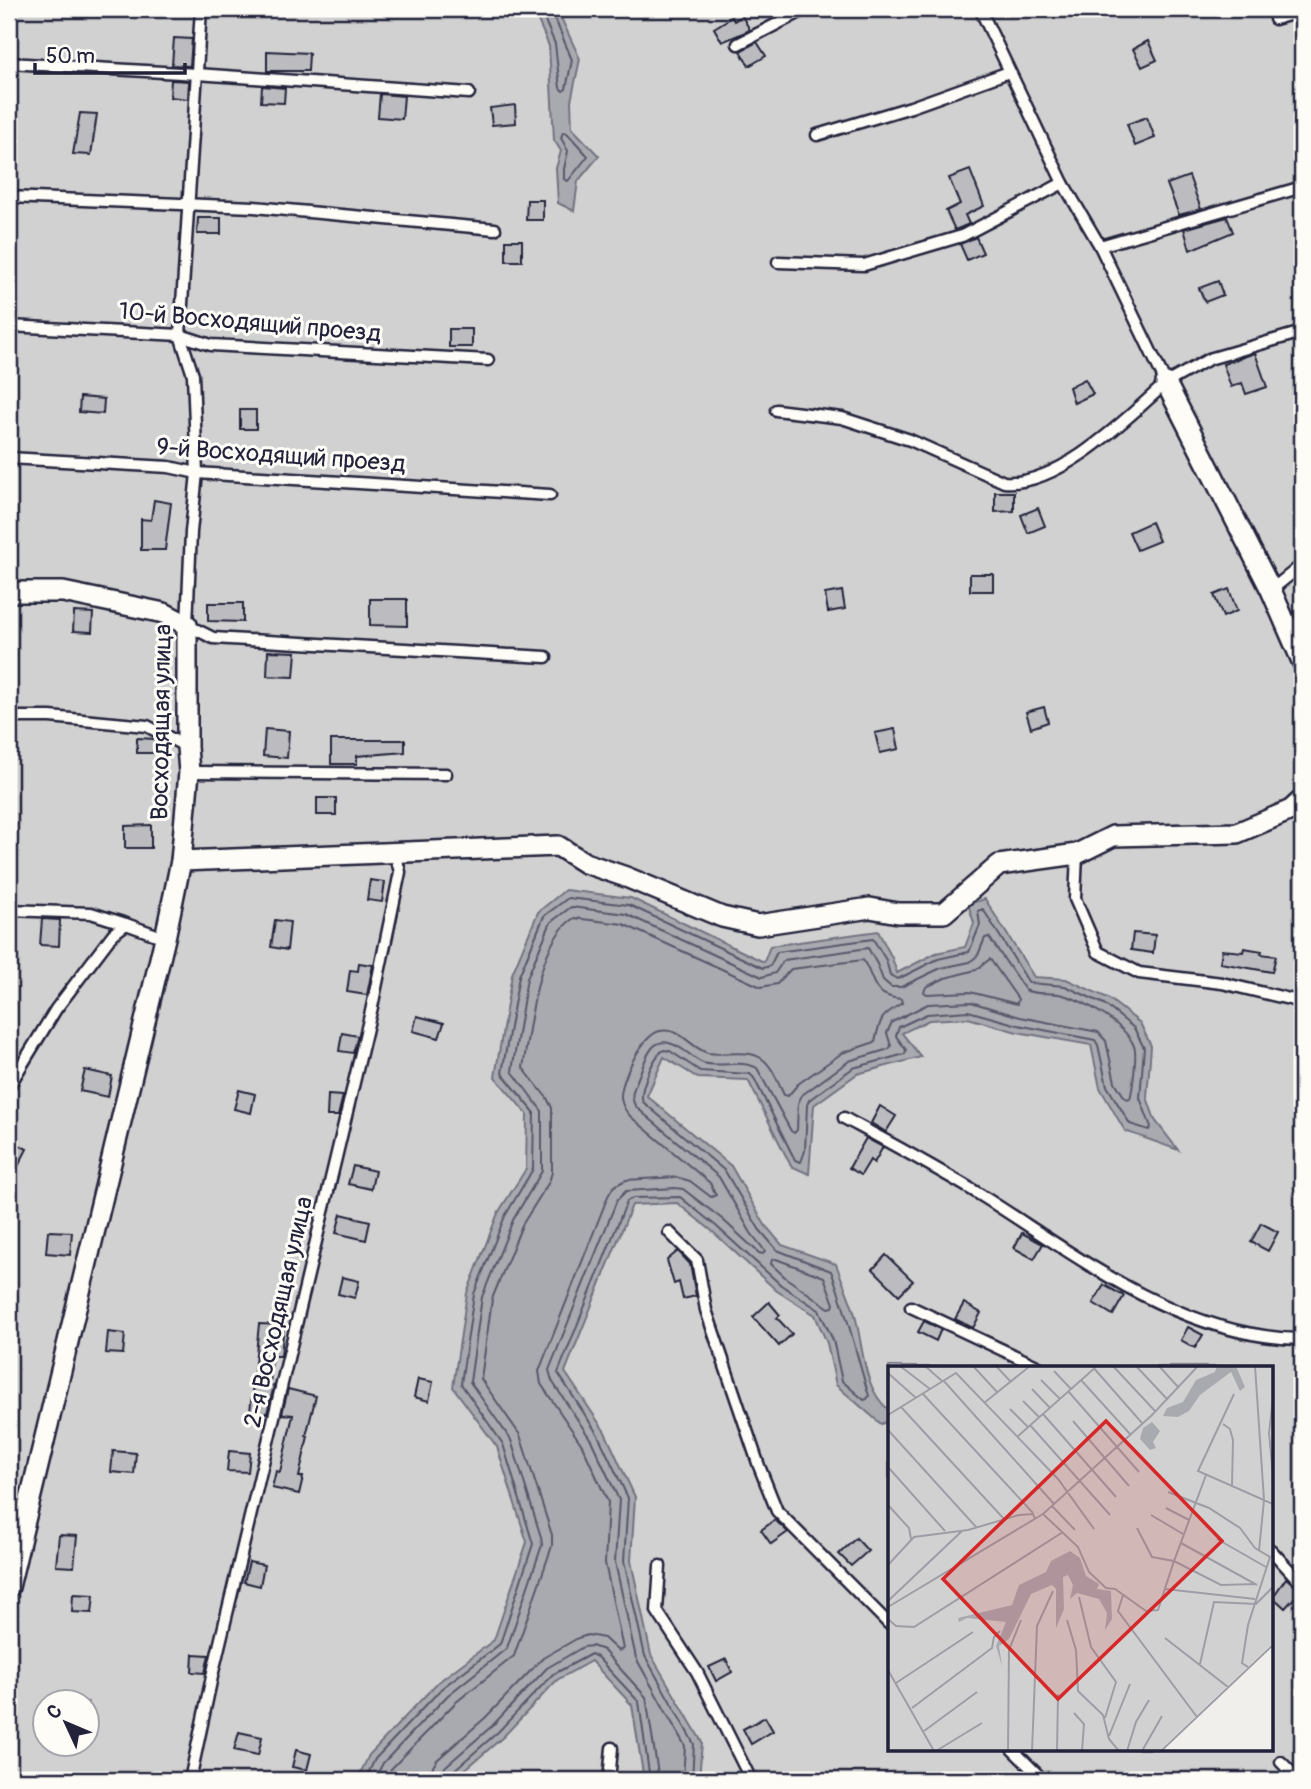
<svg xmlns="http://www.w3.org/2000/svg" width="1311" height="1789" viewBox="0 0 1311 1789" font-family="Pangolin,sans-serif">
<rect width="100%" height="100%" fill="#f0efec"/>
<filter id="ink" filterUnits="userSpaceOnUse"><feTurbulence type="fractalNoise" baseFrequency=".0143" numOctaves="2"/><feDisplacementMap in="SourceGraphic" scale="14" xChannelSelector="R" yChannelSelector="G"/><feConvolveMatrix kernelMatrix="1 2 1 2 8 2 1 2 1" color-interpolation-filters="sRGB"/></filter>
<g filter="url(#ink)">
<!-- green -->
<path fill="#d2d1d1" stroke="#7a7a86" stroke-width="2" fill-rule="evenodd" d="M9,9H1302V1780H9ZM889,1367H1271V1749H889ZM46,1702H88V1744H46Z"/>
<!-- water -->
<g fill="#a9a9b0" stroke="#737381" stroke-width="2">
<polygon points="533,9 557,9 580,59 571,101 572,128 599,156 578,181 574,211 558,203 556,168 561,151 554,140 549,46"/>
<path d="M565,890L631,898L764,962L770,946L878,931L892,958L897,973L936,953L965,947L974,923L968,904L985,899L1034,977L1066,979L1108,998L1140,1023L1151,1046L1147,1097L1155,1120L1178,1150L1125,1131L1100,1088L1091,1045L1017,1032L968,1018L929,1020L902,1033L921,1057L857,1074L814,1105L809,1174L791,1166L748,1080L698,1078L664,1057L647,1096L731,1166L765,1225L782,1245L836,1264C842,1281 850,1298 855,1315C863,1345 863,1390 889,1410V1421L881,1424L836,1385L827,1343L815,1315L777,1291L712,1231L677,1203L632,1205L565,1372L605,1432L635,1497L631,1561L651,1655L702,1742L699,1780H644L632,1705L591,1661L557,1680L503,1737L453,1780H357L369,1755L437,1683L494,1640L527,1542L497,1447L453,1387L467,1293L498,1213L526,1169L527,1114L495,1077L512,974L538,912Z"/>
</g>
<g fill="none" stroke-linecap="round" stroke-linejoin="round">
<!-- shore -->
<g stroke="#58586a" stroke-width="2">
<polyline points="540,9 555,44 560,88 563,91 566,89 572,60 551,9"/>
<polygon points="563,132 567,133 588,156 568,181 564,179 564,169 568,151 561,138"/>
<polygon points="990,959 1018,999 1017,1004 970,992 927,994 924,992 926,987 945,978 976,970"/>
<polygon points="776,1259 824,1277 834,1304 833,1307 829,1308 786,1278 771,1264 772,1260"/>
<path d="M365,1780L375,1759L442,1688L500,1644L533,1544L503,1444L461,1384L474,1294L505,1216L533,1169L534,1112L502,1073L519,976L544,916L568,898L629,905L763,968L770,966L777,952L873,939L886,960L890,975L898,979L938,959L969,952L980,925L978,911L983,909L1029,983L1065,986L1104,1004L1134,1028L1144,1048L1140,1098L1151,1127L1149,1130L1130,1124L1107,1086L1098,1045L1095,1040L1018,1025L968,1011L927,1014L899,1027L896,1036L906,1050L905,1054L853,1068L809,1100L807,1105L805,1151L801,1162L795,1160L754,1078L750,1074L700,1071L670,1051L664,1050C654,1055 638,1092 643,1102L725,1171L759,1229L777,1250L831,1271C847,1312 856,1354 869,1396L867,1399L864,1400L842,1381L833,1340L819,1310L781,1285L716,1226L680,1197L633,1198L627,1201L558,1373L598,1435L628,1498L624,1561L645,1656L694,1744L692,1780"/>
<path d="M374,1780L383,1763L448,1695L507,1648L542,1545L541,1537L511,1440L470,1382L482,1297L513,1220L542,1171V1111L512,1071L527,978L551,922L571,907L626,914L762,977L775,973L784,960L868,948L877,964L883,980L891,987H901L941,968L970,962L978,955L985,938L989,937L1025,990C1037,996 1050,991 1063,995C1083,1000 1131,1027 1135,1050C1136,1061 1133,1088 1130,1099L1125,1098L1115,1082L1106,1041L1098,1032L1020,1017L971,1002L928,1004L892,1022L887,1033L891,1046L889,1049L849,1061L802,1095L798,1103L797,1130L794,1133L791,1131L757,1068C741,1059 721,1068 703,1063C697,1061 690,1054 685,1051C653,1029 649,1052 638,1078C633,1090 629,1098 637,1108L719,1177L751,1233L765,1251L763,1254L759,1253L722,1219L683,1189L675,1188L626,1191L617,1200L549,1370L552,1381L591,1440L619,1500L615,1562L636,1658L685,1746L683,1780"/>
<path d="M386,1780L391,1769L455,1703L514,1656L552,1546V1535L520,1435L481,1379L492,1299L522,1225L549,1182L552,1172V1108L547,1098L523,1068C530,1027 537,941 574,918L623,924L761,987L777,984L791,969L863,960C876,980 870,996 901,999L902,1003C881,1016 880,1018 875,1042L842,1053L798,1084L788,1096L784,1095C778,1083 773,1066 761,1058C746,1049 725,1056 708,1053C690,1048 681,1027 660,1031C642,1035 620,1081 621,1098C622,1106 626,1112 631,1117L710,1183L716,1195L711,1197L690,1181L676,1177L626,1180L614,1186L608,1196L539,1371L541,1384L582,1445L608,1502L605,1563L623,1649L618,1651L604,1638L588,1635L578,1638L543,1658L485,1718L437,1760L431,1770L430,1780"/>
<polyline points="441,1780 441,1773 446,1766 492,1726 547,1668 583,1647 592,1646 603,1650 646,1697 659,1780"/>
<polyline points="449,1780 452,1772 498,1732 552,1675 591,1654 597,1657 639,1702 650,1780"/>
</g>
</g>
<!-- building -->
<g fill="#bcbcc0" stroke="#22223b" stroke-width="2">
<polygon points="742,16 750,30 722,42 714,28 732,17 734,21"/>
<polygon points="174,38 192,39 190,66 172,65"/>
<polygon points="1148,41 1157,60 1142,67 1133,49"/>
<polygon points="757,42 766,56 749,66 740,51"/>
<polygon points="267,51 309,53 308,71 267,71"/>
<polygon points="171,80 189,81 188,99 170,97"/>
<polygon points="262,86 285,88 284,103 261,102"/>
<polygon points="380,94 404,96 402,119 378,117"/>
<polygon points="515,105 516,123 492,125 490,108"/>
<polygon points="80,113 97,114 91,155 73,154"/>
<polygon points="1147,117 1155,138 1135,146 1127,124"/>
<polygon points="970,170 984,206 965,215 969,224 955,230 946,211 960,204 949,178"/>
<polygon points="1189,176 1201,209 1179,215 1167,184"/>
<polygon points="527,200 543,200 543,220 526,220"/>
<polygon points="1227,217 1233,232 1190,250 1184,229"/>
<polygon points="198,218 221,218 221,234 197,234"/>
<polygon points="976,237 983,253 967,260 960,244"/>
<rect x="506" y="240" width="16" height="21"/>
<polygon points="1218,281 1223,295 1205,302 1199,288"/>
<rect x="449" y="329" width="23" height="18"/>
<polygon points="1255,353 1267,387 1246,394 1242,383 1231,387 1223,364"/>
<polygon points="1085,379 1093,394 1074,403 1069,387"/>
<polygon points="80,397 104,399 103,414 79,412"/>
<rect x="240" y="410" width="16" height="19"/>
<polygon points="995,492 1014,492 1014,511 995,512"/>
<polygon points="154,500 171,503 165,550 141,550 141,519 151,520"/>
<polygon points="1038,508 1045,526 1028,533 1021,515"/>
<polygon points="1151,522 1159,541 1137,550 1129,532"/>
<rect x="970" y="574" width="23" height="17"/>
<polygon points="1229,589 1237,611 1223,617 1214,595"/>
<polygon points="842,591 845,609 828,612 825,594"/>
<polygon points="370,599 407,599 407,626 370,625"/>
<polygon points="208,603 243,603 243,622 208,621"/>
<polygon points="74,612 93,613 92,632 73,631"/>
<polygon points="268,651 296,652 294,677 267,676"/>
<polygon points="1044,707 1048,722 1031,728 1026,712"/>
<polygon points="265,729 289,731 287,758 263,756"/>
<polygon points="895,729 899,749 880,753 875,733"/>
<polygon points="137,738 156,739 156,753 137,753"/>
<polygon points="331,740 405,740 405,752 357,756 357,764 331,764"/>
<rect x="317" y="798" width="19" height="17"/>
<polygon points="151,825 151,848 125,848 125,826"/>
<polygon points="370,880 385,882 382,902 367,900"/>
<polygon points="42,919 60,920 59,946 40,945"/>
<polygon points="275,920 290,922 287,950 271,947"/>
<polygon points="1133,933 1155,935 1153,953 1131,950"/>
<polygon points="1244,948 1262,951 1261,954 1276,956 1272,972 1220,963 1222,950 1243,952"/>
<polygon points="359,963 373,965 367,995 347,992 350,970 358,971"/>
<polygon points="417,1016 444,1023 439,1038 413,1031"/>
<polygon points="342,1033 358,1036 353,1053 339,1051"/>
<polygon points="85,1070 112,1076 108,1097 80,1091"/>
<polygon points="239,1090 255,1094 251,1113 234,1109"/>
<polygon points="328,1095 343,1096 338,1116 327,1116"/>
<polygon points="880,1106 896,1116 886,1132 871,1123"/>
<polygon points="866,1138 883,1147 874,1163 870,1160 861,1175 849,1168"/>
<polygon points="9,1140 27,1149 9,1184"/>
<polygon points="353,1166 375,1171 371,1189 348,1184"/>
<polygon points="341,1214 370,1221 366,1240 336,1233"/>
<polygon points="1261,1223 1278,1232 1268,1251 1251,1242"/>
<polygon points="48,1231 72,1232 70,1255 46,1253"/>
<polygon points="1022,1233 1043,1244 1034,1259 1014,1248"/>
<polygon points="678,1251 690,1264 696,1296 683,1299 679,1282 674,1284 667,1260"/>
<polygon points="886,1255 913,1281 899,1295 873,1269"/>
<polygon points="342,1277 359,1281 355,1298 338,1294"/>
<polygon points="1104,1285 1124,1296 1113,1315 1093,1303"/>
<polygon points="769,1302 780,1315 777,1318 792,1334 779,1346 753,1317"/>
<polygon points="964,1303 981,1313 973,1328 955,1319"/>
<polygon points="924,1321 941,1329 936,1341 918,1332"/>
<polygon points="259,1324 284,1325 281,1356 272,1356 270,1385 274,1386 267,1413 250,1412"/>
<polygon points="1188,1327 1203,1335 1195,1348 1181,1340"/>
<polygon points="108,1332 125,1334 123,1354 106,1353"/>
<polygon points="418,1379 433,1382 429,1401 414,1397"/>
<polygon points="288,1389 316,1396 306,1436 308,1436 299,1477 303,1477 299,1494 272,1488 276,1471 280,1472 293,1415 282,1414"/>
<polygon points="113,1451 136,1453 134,1474 111,1472"/>
<polygon points="229,1451 250,1453 248,1472 227,1471"/>
<polygon points="775,1520 788,1532 771,1544 761,1530"/>
<polygon points="59,1535 77,1536 74,1567 56,1566"/>
<polygon points="856,1538 868,1551 851,1566 839,1554"/>
<polygon points="249,1562 264,1565 260,1586 244,1582"/>
<polygon points="1286,1578 1301,1591 1285,1608 1273,1597"/>
<polygon points="73,1594 94,1595 92,1613 72,1612"/>
<polygon points="193,1654 209,1655 205,1673 192,1672"/>
<polygon points="726,1659 732,1672 716,1681 709,1667"/>
<polygon points="765,1717 773,1731 751,1744 743,1729"/>
<polygon points="239,1732 262,1737 258,1755 234,1750"/>
<polygon points="296,1750 311,1754 307,1770 292,1767"/>
</g>
<g fill="none" stroke-linecap="round" stroke-linejoin="round">
<!-- lane casing -->
<g stroke="#22223b" stroke-width="15">
<g id="lane">
<polyline points="201,9 180,335 193,375 197,473 191,532 187,625 213,638 546,657"/>
<polyline points="1275,19 1302,11"/>
<polyline points="738,44 806,9"/>
<polyline points="9,63 197,74 469,93"/>
<polyline points="817,135 911,107 1009,72"/>
<polyline points="9,197 254,207 495,229"/>
<polyline points="1100,246 1302,187"/>
<polyline points="778,262 864,265 962,236 1063,183"/>
<polyline points="9,326 180,335 211,345 488,360"/>
<polyline points="1166,383 1209,359 1302,332"/>
<path d="M776,410L842,418L910,440L1004,482C1059,487 1128,417 1166,383L1100,246L1063,183L980,9"/>
<polyline points="9,458 169,467 197,473 550,495"/>
<polyline points="1271,590 1302,565"/>
<polyline points="9,717 50,717 147,726 187,747"/>
<polyline points="189,772 446,774"/>
<polyline points="1077,854 1075,899 1098,952 1139,973 1222,983 1302,1002"/>
<polyline points="9,910 91,913 126,924"/>
<polyline points="9,1086 56,1009 113,934 126,924 165,938"/>
<path d="M844,1118C892,1144 941,1170 987,1199C1083,1260 1183,1338 1302,1339"/>
<polyline points="669,1232 697,1260 706,1310 759,1466 777,1511 889,1624"/>
<polyline points="911,1307 1039,1367"/>
<polyline points="1271,1550 1302,1584"/>
<polyline points="660,1566 657,1611 697,1672 751,1780"/>
<polyline points="1012,1749 1043,1780"/>
<polyline points="1281,1762 1299,1780"/>
<polyline points="190,1780 213,1672 372,1007 400,872 395,853"/>
<polyline points="609,1780 612,1748"/>
</g>
</g>
<!-- street casing -->
<g stroke="#22223b" stroke-width="24">
<g id="street">
<polyline points="1166,383 1271,590 1302,661"/>
<polyline points="9,592 63,592 164,613 187,625 187,747 189,772 181,861 165,938 9,1587"/>
<polyline points="181,861 558,846 585,863 626,877 722,917 758,925 870,908 898,913 944,913 999,865 1077,854 1113,836 1237,833 1291,810 1302,800"/>
</g>
</g>
<!-- lane -->
<use href="#lane" stroke="#fdfcf7" stroke-width="10"/>
<!-- street -->
<use href="#street" stroke="#fdfcf7" stroke-width="19"/>
</g>
</g>
<g text-anchor="middle" stroke-width="6" stroke-linejoin="round" paint-order="stroke">
<!-- street labels -->
<g font-size="24" fill="#22223b" stroke="#fdfcf7">
<text transform="translate(250 322) rotate(5)" y="8">10-й Восходящий проезд</text>
<text transform="translate(281 455) rotate(4)" y="8">9-й Восходящий проезд</text>
<text transform="translate(161 722) rotate(-89)" y="8">Восходящая улица</text>
<text transform="translate(278 1312) rotate(-77)" y="8">2-я Восходящая улица</text>
</g>
</g>
<!-- overview -->
<g transform="translate(888 1366)">
<rect width="385" height="385" fill="#f0efec"/>
<path d="M0,0H385V277L271,385H0Z" fill="#d2d1d1"/>
<path d="M329,0H348L357,21L352,25L343,6L312,29L301,45L290,51L275,50L279,42L295,36L308,14L327,6ZM264,56L272,65L265,76L268,82L262,84L252,73L255,62ZM182,185L192,192L198,210L211,218L209,223L223,225L224,253L217,264L219,247L211,233L189,227L182,233L185,219L180,209L175,211L176,243L168,262V223L164,219L143,228L121,273L111,280L114,300L108,280L118,256L79,252L71,256L70,252L124,239L131,219L158,206L163,195Z" fill="#a9a9b0"/>
<path fill="none" stroke="#9e9da5" stroke-width="2" d="M12,0L42,23M37,0L54,15M85,0L110,27M108,0L123,16M204,0L254,57M225,0L267,45M248,0L279,33M271,0L291,22M367,0L376,134L371,185M166,5L183,23M0,7L28,32M55,14L166,138M153,14L172,33M193,14L242,68M144,23L162,42M180,25L251,106M35,28L145,147M346,28L310,105L385,138M385,33L381,67L385,110M135,35L151,51M96,37L142,0M13,41L116,153M122,43L140,61M155,48L228,131M0,49L68,7L170,113L206,163M185,55L241,120M335,58L342,63L345,74L344,120M142,59L222,149M0,64L89,162M129,71L209,0M0,101L57,165M280,126L321,142L352,162L367,182L382,191L360,259L354,297L360,301M0,139L21,162L23,173M164,140L187,164M278,142L301,154M155,148L190,181L201,206L218,222L227,223L258,245L270,244L286,195L333,219L367,218M263,149L295,168M249,162L264,191L286,195L318,109M329,173L378,201M293,177L369,219M0,199L26,171L80,164L131,149L145,148L147,153M277,223L367,233M235,229L230,245L309,351M191,231L203,281L228,316L217,352M0,235L74,165M0,241L155,148L264,49L310,0M0,253L8,260L26,261L175,166M179,254L188,284L190,325L215,349L221,373L231,385M277,272L340,321M312,298L326,236L368,238L385,221M0,304L46,385M8,317L85,266M24,342L104,282L106,271L112,265M186,347L196,358L194,385M36,365L89,326M221,370L242,318M48,385L94,357M120,385L121,284L133,254M144,385L149,260L165,225M169,385L170,328M239,385L248,356L261,334M254,385L274,350M273,385L385,279"/>
<path fill="#d62828" fill-opacity="0.15" stroke="#d62828" stroke-width="3.5" d="M218,55L334,175L170,333L55,213Z"/>
<rect width="385" height="385" fill="none" stroke="#22223b" stroke-width="3.5"/>
</g>
<!-- margin -->
<rect width="1311" height="1789" fill="none" stroke="#fdfcf7" stroke-width="35"/>
<rect x="18" y="18" width="1276" height="1754" fill="none" stroke="#22223b" stroke-width="2.5" filter="url(#ink)"/>
<!-- north arrow -->
<g transform="translate(66 1723) rotate(314)"><circle r="33" fill="#fdfcf7" stroke="#a5a5ac" stroke-width="2"/>
<path d="M0-5L12 26L0 18L-12 26Z" fill="#22223b"/>
<text y="-10" font-size="19" font-weight="bold" text-anchor="middle" fill="#22223b">С</text>
</g>
<!-- scale -->
<path d="M35 63v10h150v-10" fill="none" stroke="#22223b" stroke-width="3.5"/>
<text x="46" y="63" font-size="21" fill="#22223b" stroke="#fdfcf7" stroke-width="5" paint-order="stroke">50 m</text>
</svg>
